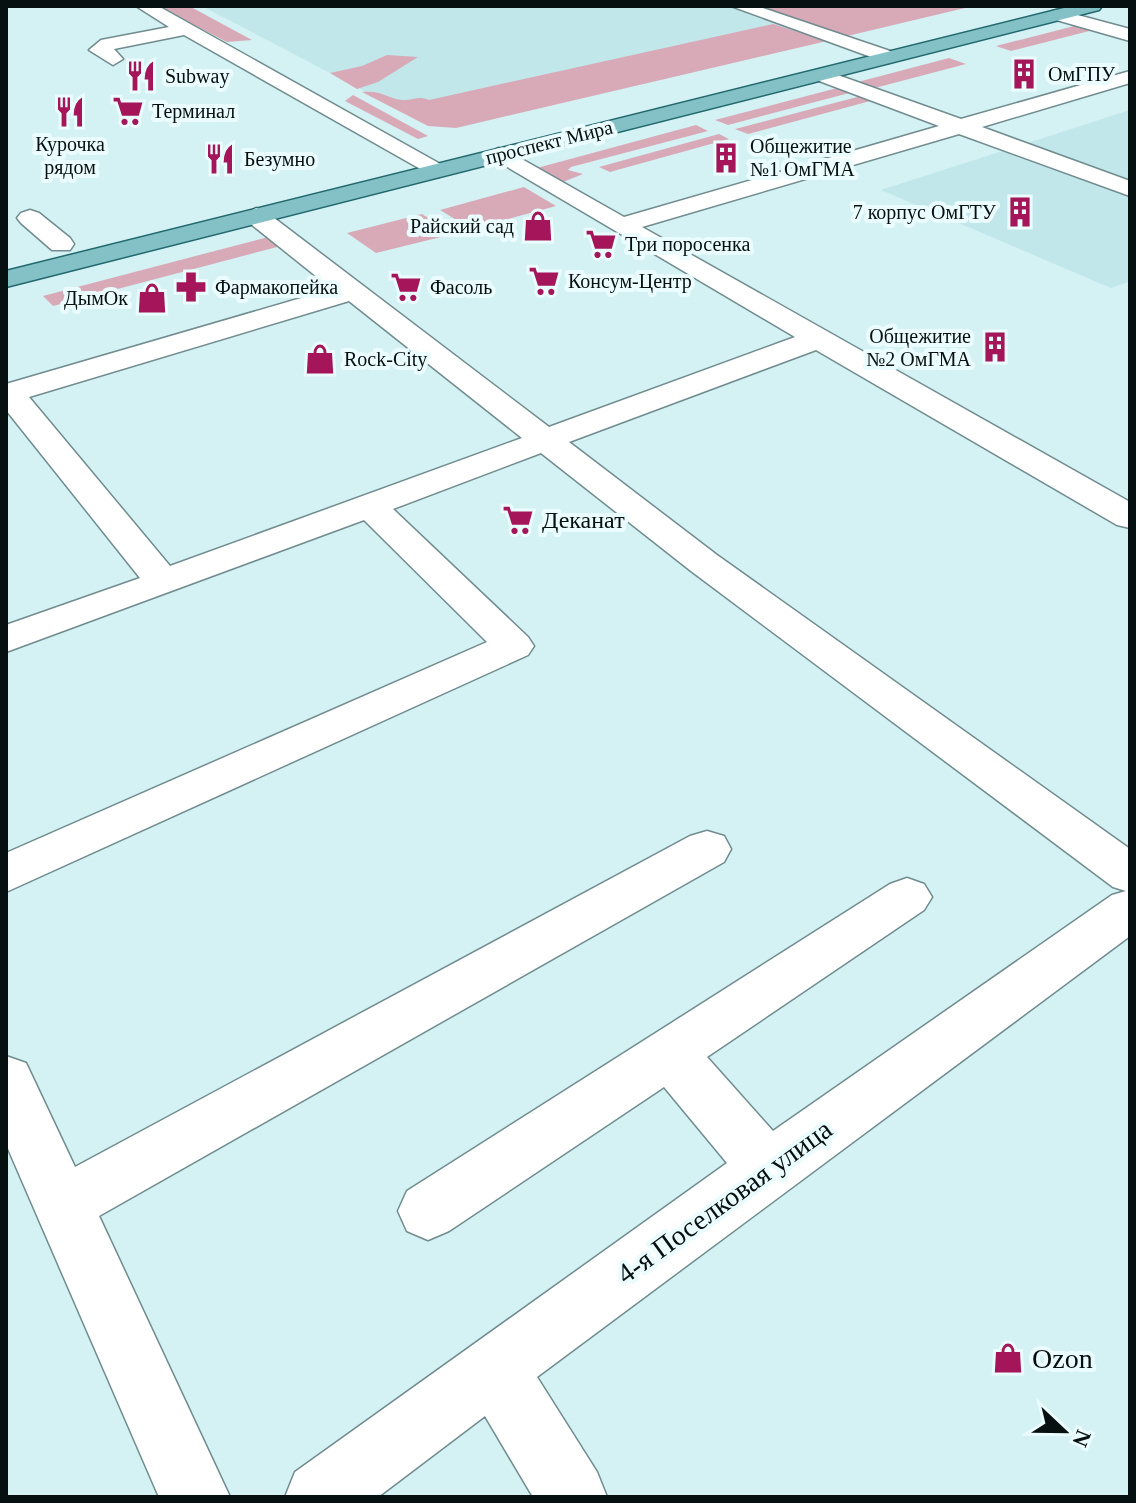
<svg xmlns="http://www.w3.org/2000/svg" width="1136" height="1503" viewBox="0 0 1136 1503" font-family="Georgia,serif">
<rect width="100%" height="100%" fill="#d4f1f4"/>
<!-- built -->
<g fill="#c1e7eb">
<polygon points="202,6 936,6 431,126"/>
<polygon points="1130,110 1130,281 1111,288 881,190"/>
</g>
<!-- green -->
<g fill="#d8aab8">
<polygon points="158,6 189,6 252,40 227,42"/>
<polygon points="753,6 957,6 965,8 843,37"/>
<path d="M773,24L827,41L456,128L428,126L362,92C383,90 386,98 402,100C413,101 417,95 429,100Z"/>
<polygon points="1082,24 1097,29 1011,51 996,46"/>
<polygon points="387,55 418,57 378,82 357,89 330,73 362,66"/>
<polygon points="949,58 966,64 871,89 854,83"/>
<polygon points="841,87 853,92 728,125 715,120"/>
<polygon points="353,95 428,136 418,139 345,101"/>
<polygon points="861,96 874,100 748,134 735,129"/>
<polygon points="696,125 708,131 571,167 568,170 583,174 563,182 537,168"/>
<polygon points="719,134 729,139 610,172 599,167"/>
<polygon points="524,187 556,206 471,229 440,210"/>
<polygon points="422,214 453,234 376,253 347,233"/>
<polygon points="268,237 281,246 53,306 43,296"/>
</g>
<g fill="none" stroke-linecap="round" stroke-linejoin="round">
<!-- minor casing -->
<g stroke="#718c8f" stroke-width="3">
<g id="minor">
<polygon points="136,6 158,6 451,170 439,177 431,175 184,35 114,49 123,59 113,65 89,50 101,40 169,27"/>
<polygon points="731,6 757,6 896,53 899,57 889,63 882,61"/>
<polygon points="1059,10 1130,29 1130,41 1053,19 1053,11"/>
<path d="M821,69L961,119L1130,71V83L982,127L1130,181V196L959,134L642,227L1130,502V528L1117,525L816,350L569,442L717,555L1130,849V936L537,1377L597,1472L607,1497H533L485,1416L378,1497H285L295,1472L727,1163L664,1087L449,1231L428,1240L407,1231L398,1211L407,1191L890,884L907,878L924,884L932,897L924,910L707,1057L773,1131L1112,895L1126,891L1113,887L691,571L541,453L393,509L528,637L534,646L528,655L6,892V853L487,642L364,520L6,652V625L140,578L6,410V384L332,289L247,221L243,216L256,208L265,211L549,427L795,337L487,155L498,148L506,150L624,217L939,126L814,79L811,75L814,71ZM349,301L522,438L170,566L29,397Z"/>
<polygon points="30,210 39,213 70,238 74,244 70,250 52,250 21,223 17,218 21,213"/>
<polygon points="707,831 724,836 731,849 724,862 99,1216 230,1497 159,1497 6,1144 6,1056 26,1063 75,1167 690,836"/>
</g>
</g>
<!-- major casing -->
<g stroke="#22686e" stroke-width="3">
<polygon id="major" points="1072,6 1102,6 1099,10 6,287 6,271"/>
</g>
<!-- minor -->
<use href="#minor" fill="#fff" fill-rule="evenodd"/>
<!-- major -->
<use href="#major" fill="#83c1c6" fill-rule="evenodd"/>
</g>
<!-- icons -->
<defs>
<g id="building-bare" transform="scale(2.4)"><path d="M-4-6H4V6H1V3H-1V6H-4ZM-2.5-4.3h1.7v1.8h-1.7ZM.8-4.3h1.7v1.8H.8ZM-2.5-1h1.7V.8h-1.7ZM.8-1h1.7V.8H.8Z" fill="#a4155a" stroke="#ebfcfe" stroke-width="2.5" paint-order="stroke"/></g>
<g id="restaurant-bare" transform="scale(2.4)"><path d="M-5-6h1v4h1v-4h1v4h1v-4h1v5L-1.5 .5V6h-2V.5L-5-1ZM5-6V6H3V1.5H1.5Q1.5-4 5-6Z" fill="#a4155a" stroke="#ebfcfe" stroke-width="2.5" paint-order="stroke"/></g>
<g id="supermarket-bare" transform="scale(2.4)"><path d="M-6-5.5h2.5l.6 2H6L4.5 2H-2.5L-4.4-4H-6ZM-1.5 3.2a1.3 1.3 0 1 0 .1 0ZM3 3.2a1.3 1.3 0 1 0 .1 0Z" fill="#a4155a" stroke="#ebfcfe" stroke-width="2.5" paint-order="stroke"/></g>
<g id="shop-bare" transform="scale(2.4)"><path d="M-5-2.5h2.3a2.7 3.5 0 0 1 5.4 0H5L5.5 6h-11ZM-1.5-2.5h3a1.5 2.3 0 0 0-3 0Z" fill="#a4155a" stroke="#ebfcfe" stroke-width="2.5" paint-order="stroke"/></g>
<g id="pharmacy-bare" transform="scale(2.4)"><path d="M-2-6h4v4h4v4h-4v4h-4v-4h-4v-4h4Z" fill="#a4155a" stroke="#ebfcfe" stroke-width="2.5" paint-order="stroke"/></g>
</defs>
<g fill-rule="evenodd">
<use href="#building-bare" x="1024" y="74"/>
<use href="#restaurant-bare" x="141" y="76"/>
<use href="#supermarket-bare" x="128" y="111"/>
<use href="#restaurant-bare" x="70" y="112"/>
<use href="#building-bare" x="726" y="158"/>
<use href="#restaurant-bare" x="220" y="159"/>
<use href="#building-bare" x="1020" y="212"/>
<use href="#shop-bare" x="538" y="226"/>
<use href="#supermarket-bare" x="601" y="244"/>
<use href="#supermarket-bare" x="544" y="281"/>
<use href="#pharmacy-bare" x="191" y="287"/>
<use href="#supermarket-bare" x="406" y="287"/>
<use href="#shop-bare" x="152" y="298"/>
<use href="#building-bare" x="995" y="347"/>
<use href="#shop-bare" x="320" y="359"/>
<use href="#supermarket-bare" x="518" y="520"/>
<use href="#shop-bare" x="1008" y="1358"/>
</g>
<g text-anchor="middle" stroke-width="8" stroke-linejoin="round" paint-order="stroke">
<!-- far-poi labels -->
<g font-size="20" fill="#071011" stroke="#ebfcfe" text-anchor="start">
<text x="1048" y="81">ОмГПУ</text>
<text x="165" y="83">Subway</text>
<text x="152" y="118">Терминал</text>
<text x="70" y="151" text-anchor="middle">Курочка<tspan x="70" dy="23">рядом</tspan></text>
<text x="750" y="153">Общежитие<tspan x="750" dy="23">№1 ОмГМА</tspan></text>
<text x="244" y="166">Безумно</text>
<text x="996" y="219" text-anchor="end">7 корпус ОмГТУ</text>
<text x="514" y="233" text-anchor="end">Райский сад</text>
<text x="625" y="251">Три поросенка</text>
<text x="568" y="288">Консум-Центр</text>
<text x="215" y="294">Фармакопейка</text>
<text x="430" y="294">Фасоль</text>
<text x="128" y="305" text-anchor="end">ДымОк</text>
<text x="971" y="343" text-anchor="end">Общежитие<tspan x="971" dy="23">№2 ОмГМА</tspan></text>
<text x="344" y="366">Rock-City</text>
</g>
<!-- far-street labels -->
<g font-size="20" fill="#071011" stroke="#ebfcfe">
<text transform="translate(549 142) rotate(-14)" y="7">проспект Мира</text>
</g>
<!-- poi labels -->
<g font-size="24" fill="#071011" stroke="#ebfcfe" text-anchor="start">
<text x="542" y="528">Деканат</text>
</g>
<!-- near-street labels -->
<g font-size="28" fill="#071011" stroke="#ebfcfe">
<text transform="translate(724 1201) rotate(-36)" y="10">4-я Поселковая улица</text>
</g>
<!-- near-poi labels -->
<g font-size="28" fill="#071011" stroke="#ebfcfe" text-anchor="start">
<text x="1032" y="1368">Ozon</text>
</g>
</g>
<!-- border -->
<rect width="1136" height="1503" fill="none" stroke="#071011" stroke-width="16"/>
<!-- north arrow -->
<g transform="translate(1064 1431) rotate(112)" stroke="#ebfcfe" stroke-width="6" paint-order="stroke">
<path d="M0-6L14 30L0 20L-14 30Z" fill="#071011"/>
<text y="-12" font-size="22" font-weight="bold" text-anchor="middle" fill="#071011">N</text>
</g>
</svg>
